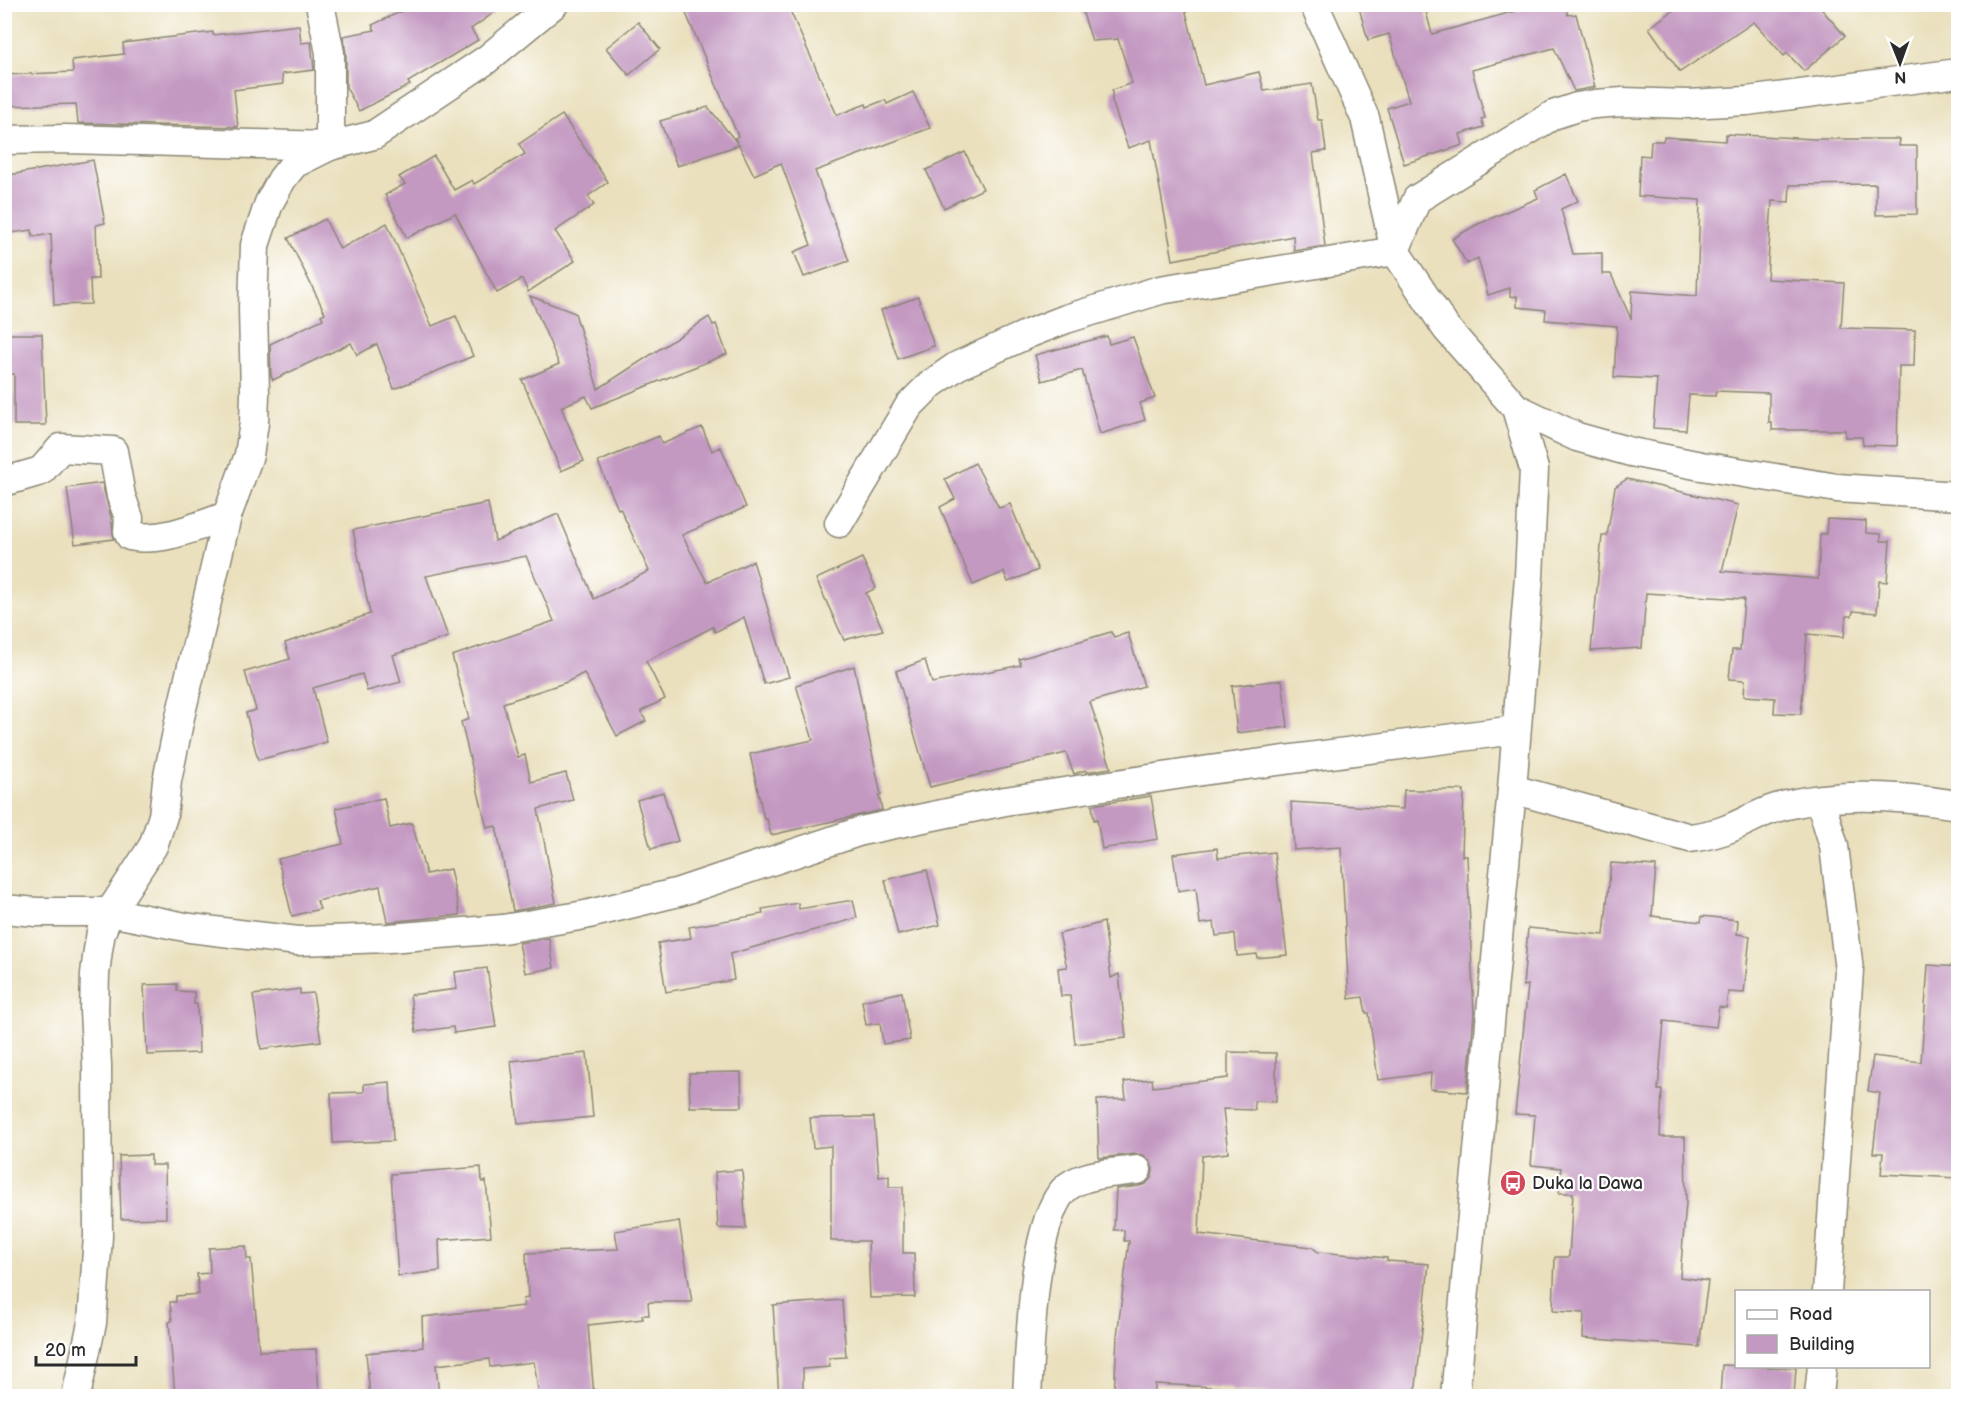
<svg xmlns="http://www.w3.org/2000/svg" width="1963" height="1401" viewBox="0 0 1963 1401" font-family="'Balsamiq Sans',sans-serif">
<rect width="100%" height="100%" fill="#fff"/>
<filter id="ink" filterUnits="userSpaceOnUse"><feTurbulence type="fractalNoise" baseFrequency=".0167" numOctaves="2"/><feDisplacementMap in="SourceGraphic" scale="12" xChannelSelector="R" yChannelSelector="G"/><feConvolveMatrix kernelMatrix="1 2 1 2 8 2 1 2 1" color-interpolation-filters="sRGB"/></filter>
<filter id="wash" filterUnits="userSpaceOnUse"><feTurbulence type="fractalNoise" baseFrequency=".008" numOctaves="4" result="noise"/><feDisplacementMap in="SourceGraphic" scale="24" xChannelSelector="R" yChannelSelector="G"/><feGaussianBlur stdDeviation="1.35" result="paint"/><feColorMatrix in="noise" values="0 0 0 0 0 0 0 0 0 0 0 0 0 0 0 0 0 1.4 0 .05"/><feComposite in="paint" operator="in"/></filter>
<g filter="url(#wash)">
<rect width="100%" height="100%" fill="#eae0bd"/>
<g id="blocks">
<!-- building -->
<g fill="#c398c1">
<polygon points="417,4 506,4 471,29 478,40 408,82 410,85 359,111 346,87 346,53 343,36 375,30 372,25"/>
<polygon points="682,4 787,4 837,115 866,104 867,107 885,100 887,104 913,92 930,128 815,171 849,261 804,277 794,252 811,245 781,163 754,175 739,145 677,166 660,121 708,107 738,144 735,138 738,136"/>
<polygon points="1080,4 1184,4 1204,85 1259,72 1264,91 1312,84 1318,120 1322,120 1326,151 1313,153 1325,246 1294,251 1293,236 1173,260 1151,140 1128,148 1112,101 1112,90 1132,83 1118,39 1092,41"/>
<polygon points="1358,4 1424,4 1432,34 1523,9 1521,4 1565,4 1568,15 1576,14 1595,87 1574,91 1554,48 1472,70 1485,118 1481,119 1484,127 1460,134 1463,145 1404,164 1387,108 1409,101 1389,34 1368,40"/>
<polygon points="1682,4 1817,4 1845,36 1804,71 1787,53 1784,56 1754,22 1680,72 1649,28"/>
<polygon points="638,22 660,49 629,75 606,48"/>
<polygon points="299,25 301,43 311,42 314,70 282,74 283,84 234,90 238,127 78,123 76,104 4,106 4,75 73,72 72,60 124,54 123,43 213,32 213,35"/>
<polygon points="562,115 608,182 588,196 594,205 555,231 575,261 528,292 522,279 497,293 455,213 407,238 385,195 405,184 399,177 434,156 454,190 472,180 474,184 525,154 519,144"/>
<polygon points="1726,134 1814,139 1900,139 1899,146 1917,146 1917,214 1876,215 1876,184 1790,185 1789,202 1772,201 1767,279 1844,283 1841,328 1915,330 1914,366 1899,366 1897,446 1863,445 1862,437 1845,437 1845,430 1772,430 1772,423 1769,423 1769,393 1716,391 1715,396 1689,395 1686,430 1653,428 1657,379 1614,377 1617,326 1545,320 1546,310 1517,307 1517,296 1510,297 1510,288 1488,295 1478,258 1467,264 1452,239 1476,225 1538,198 1535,190 1566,174 1578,201 1561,209 1573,254 1602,253 1602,274 1611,274 1631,319 1632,291 1697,296 1700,200 1638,196 1640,155 1650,156 1651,141 1663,141 1664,137 1725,141"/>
<polygon points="965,152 983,189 944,208 926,170"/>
<polygon points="93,160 105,223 96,225 98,279 90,279 91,304 54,305 51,234 33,237 32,230 4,234 4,176"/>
<polygon points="325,219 340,249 387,223 432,326 456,316 473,356 394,389 377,344 357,355 351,343 273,380 271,376 270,344 323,319 321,315 325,313 288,238"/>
<polygon points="530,296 575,313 598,389 709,317 713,325 716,324 727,354 592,408 586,396 561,407 584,461 561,471 522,380 559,364"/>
<polygon points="918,297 934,346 898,359 881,310"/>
<polygon points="4,334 42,334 46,425 14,425 14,374 4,374"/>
<polygon points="1107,336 1109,344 1133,337 1155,398 1140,403 1145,420 1100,434 1082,370 1042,381 1035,355"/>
<polygon points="702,427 712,451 721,447 746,507 682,535 707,582 753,561 789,677 764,684 744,617 715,632 713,627 646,661 665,699 641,711 646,721 617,736 584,673 567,682 503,703 518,757 525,755 531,782 566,773 573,800 538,809 556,903 513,911 496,826 487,828 461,722 469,719 452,656 554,621 526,556 426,576 448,637 393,655 401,682 367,691 362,674 313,688 327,742 258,760 246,713 256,710 245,672 290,659 285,643 370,614 353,530 488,503 495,541 558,514 594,599 649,571 620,508 618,509 598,462 659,436 662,444"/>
<polygon points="975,463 999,508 1010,504 1038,570 1008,582 1004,572 973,585 940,507 955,499 945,479"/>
<polygon points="1627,479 1738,505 1722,571 1818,579 1820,534 1826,534 1827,519 1866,521 1866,533 1881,534 1881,541 1890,541 1887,582 1879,581 1877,613 1853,611 1852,616 1846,616 1844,637 1807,634 1801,714 1774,713 1775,698 1744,696 1745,680 1729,679 1732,650 1740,650 1744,599 1646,593 1642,648 1591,651 1602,536 1607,536 1615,487"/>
<polygon points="102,483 111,517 114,539 75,544 67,488"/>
<polygon points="862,558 876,588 866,593 883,630 844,640 816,579"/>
<polygon points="1111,632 1114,637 1128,633 1144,686 1090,702 1111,768 1086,772 1086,770 1074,774 1066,753 930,787 896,671 925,660 932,683 1021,665 1019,659"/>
<polygon points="854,666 881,795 879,795 882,810 771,835 767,819 764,819 750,754 813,740 796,685"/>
<polygon points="1282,680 1288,727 1237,733 1232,686"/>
<polygon points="1404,790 1464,790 1462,856 1467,856 1474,1015 1467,1092 1430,1089 1431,1073 1378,1080 1369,1013 1366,1013 1363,997 1349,999 1341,847 1294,850 1291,802 1403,809"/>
<polygon points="663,792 678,841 651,849 637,800"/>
<polygon points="1151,796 1158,839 1102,849 1097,819 1094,820 1092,805"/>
<polygon points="384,798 390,828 412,823 426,874 450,869 460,915 387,922 380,886 317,901 320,909 292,916 278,859 343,844 336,808"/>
<polygon points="1217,848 1218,858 1274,852 1287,955 1257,958 1257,954 1237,956 1235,934 1216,936 1214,922 1200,924 1196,888 1178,891 1173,854"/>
<polygon points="1611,863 1656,866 1652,916 1701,922 1702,916 1738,920 1737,934 1750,936 1744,993 1728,992 1726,1008 1719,1007 1716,1027 1664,1021 1658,1090 1662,1090 1660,1137 1685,1137 1686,1203 1680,1277 1708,1281 1699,1347 1583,1338 1584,1313 1553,1311 1555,1257 1569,1257 1573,1193 1559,1193 1561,1168 1531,1165 1535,1115 1515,1114 1528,985 1523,986 1528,928 1604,935"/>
<polygon points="927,870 940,925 898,935 885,880"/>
<polygon points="853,900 857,918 730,954 734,980 666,992 658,943 691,938 689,927 763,914 762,909 798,903 799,909"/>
<polygon points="1104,922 1111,978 1119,974 1126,1038 1075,1044 1070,996 1061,996 1058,968 1067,967 1059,934"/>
<polygon points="549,938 554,968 525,973 519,943"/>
<polygon points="1928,965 1959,967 1958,1178 1881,1174 1883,1153 1873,1153 1880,1093 1868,1091 1873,1056 1921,1062"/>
<polygon points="487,968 496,1027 454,1033 453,1027 416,1032 410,995 457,989 455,972"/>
<polygon points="177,984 177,991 194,992 194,1004 197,1004 199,1053 147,1055 144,985"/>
<polygon points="300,989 300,994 313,993 321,1041 261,1049 253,995"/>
<polygon points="902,992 910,1040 883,1044 880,1023 866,1025 862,1001"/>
<polygon points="1228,1052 1276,1053 1276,1102 1254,1101 1255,1110 1223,1109 1228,1153 1202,1156 1199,1234 1312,1247 1318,1252 1387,1258 1387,1261 1429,1264 1415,1396 1314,1396 1231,1391 1231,1388 1155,1384 1155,1396 1114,1396 1117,1336 1129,1241 1124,1241 1124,1230 1114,1230 1116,1189 1139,1186 1146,1184 1152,1177 1153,1169 1150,1161 1143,1155 1135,1154 1099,1158 1097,1100 1126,1099 1124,1082 1152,1079 1153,1087 1228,1078"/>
<polygon points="587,1053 593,1117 518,1124 511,1061"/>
<polygon points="741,1072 742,1107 690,1107 689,1073"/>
<polygon points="390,1082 393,1141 333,1143 331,1093 364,1092 364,1084"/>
<polygon points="874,1117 879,1177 889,1176 889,1187 903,1187 903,1253 914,1253 915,1297 870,1298 868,1241 831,1241 831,1146 813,1148 810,1118"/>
<polygon points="151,1155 151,1165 165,1165 166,1218 121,1219 119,1156"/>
<polygon points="481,1167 482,1182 486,1181 491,1236 439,1240 440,1271 398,1276 391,1174"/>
<polygon points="742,1170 746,1229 718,1228 715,1172"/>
<polygon points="679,1221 692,1302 648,1302 649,1315 642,1315 643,1319 588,1325 594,1396 539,1396 534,1362 490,1367 489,1359 436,1365 439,1396 370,1396 366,1353 423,1347 422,1317 524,1306 523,1299 528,1298 526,1253 618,1249 615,1231"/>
<polygon points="246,1246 247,1259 251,1259 259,1351 316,1349 319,1394 308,1395 309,1396 175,1396 169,1322 172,1321 170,1302 176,1302 176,1296 199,1294 197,1274 210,1273 209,1248"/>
<polygon points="842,1300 846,1357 829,1358 830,1367 803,1369 803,1396 779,1396 773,1305"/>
<polygon points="1722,1365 1796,1368 1794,1396 1720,1396"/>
</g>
</g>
</g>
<g filter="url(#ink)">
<use href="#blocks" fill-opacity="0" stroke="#8a8674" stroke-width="1.5"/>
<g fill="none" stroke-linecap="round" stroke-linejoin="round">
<!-- minor casing -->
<g stroke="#8a8674" stroke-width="31">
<g id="minor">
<polyline points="1314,4 1365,118 1395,251 1446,328 1516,408 1534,469 1529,577 1512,789 1455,1396"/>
<polyline points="4,140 66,139 330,146 330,53 320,4"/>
<polyline points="1516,408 1577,437 1631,452 1701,466 1837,488 1958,496"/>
<path d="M4,479L10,480L41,471L61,448L113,451L121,496L129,518L128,531L130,536C162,543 197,526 227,516"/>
<polyline points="839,523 909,406 931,384 957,366 1030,333 1066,319 1160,290 1395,251 1417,199 1553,115 1577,107 1595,104 1623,102 1687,104 1747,101 1958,73"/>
<path d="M1512,789L1690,838C1704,836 1717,834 1730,828C1745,822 1760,813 1776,808C1833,791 1901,796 1958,805"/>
<polyline points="1820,800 1834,846 1849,970 1827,1292"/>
<polyline points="4,909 36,912 110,912 190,928 298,941 389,938 503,929 585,915 679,892 861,831 1005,801 1209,770 1515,730"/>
<polyline points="76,1396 92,1323 98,1236 97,1064 94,1011 95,974 98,950 101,932 110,912 153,846 163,816 167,781 180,717 227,516 249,455 254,423 255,394 253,309 255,245 269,203 282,179 294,164 330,146 374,135 486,60 554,4"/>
<path d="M1027,1396C1030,1352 1032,1208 1070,1185C1088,1173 1115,1173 1137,1170"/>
<polyline points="1819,1396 1822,1366"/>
</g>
</g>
<!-- minor -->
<use href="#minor" stroke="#fff" stroke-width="28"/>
</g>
</g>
<!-- icons -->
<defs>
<g id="bus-disc" transform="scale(1.35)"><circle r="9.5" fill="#d1495b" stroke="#fff"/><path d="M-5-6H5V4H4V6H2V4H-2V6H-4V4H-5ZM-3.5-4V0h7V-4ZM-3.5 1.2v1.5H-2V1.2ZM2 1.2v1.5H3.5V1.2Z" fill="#fff"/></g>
</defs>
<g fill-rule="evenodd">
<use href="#bus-disc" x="1513" y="1183"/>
</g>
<g text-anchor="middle" stroke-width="4.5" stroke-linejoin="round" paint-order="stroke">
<!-- poi labels -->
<g font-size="18" fill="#2b2b2b" stroke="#fff" text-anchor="start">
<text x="1532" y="1189">Duka la Dawa</text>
</g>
</g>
<!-- margin -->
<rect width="1963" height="1401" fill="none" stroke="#fff" stroke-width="24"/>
<!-- legend -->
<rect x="1735" y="1290" width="195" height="78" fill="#ffffff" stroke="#aaaaaa" stroke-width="1.5"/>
<rect x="1747" y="1310" width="30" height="9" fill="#ffffff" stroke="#aaaaaa" stroke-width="1.5"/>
<text x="1789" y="1320" font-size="18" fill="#2b2b2b">Road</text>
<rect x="1747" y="1335" width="30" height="18" fill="#c398c1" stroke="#aaaaaa" stroke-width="1.5"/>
<text x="1789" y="1350" font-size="18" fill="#2b2b2b">Building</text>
<!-- north arrow -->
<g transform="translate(1900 63) rotate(179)" stroke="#ffffff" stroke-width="4.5" paint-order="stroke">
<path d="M0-4.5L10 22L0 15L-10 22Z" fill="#2b2b2b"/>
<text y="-9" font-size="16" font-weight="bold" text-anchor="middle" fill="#2b2b2b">N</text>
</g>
<!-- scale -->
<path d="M36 1356v9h100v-9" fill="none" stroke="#2b2b2b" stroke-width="3"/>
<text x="45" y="1356" font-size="18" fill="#2b2b2b" stroke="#ffffff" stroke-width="4.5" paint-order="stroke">20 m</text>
</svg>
